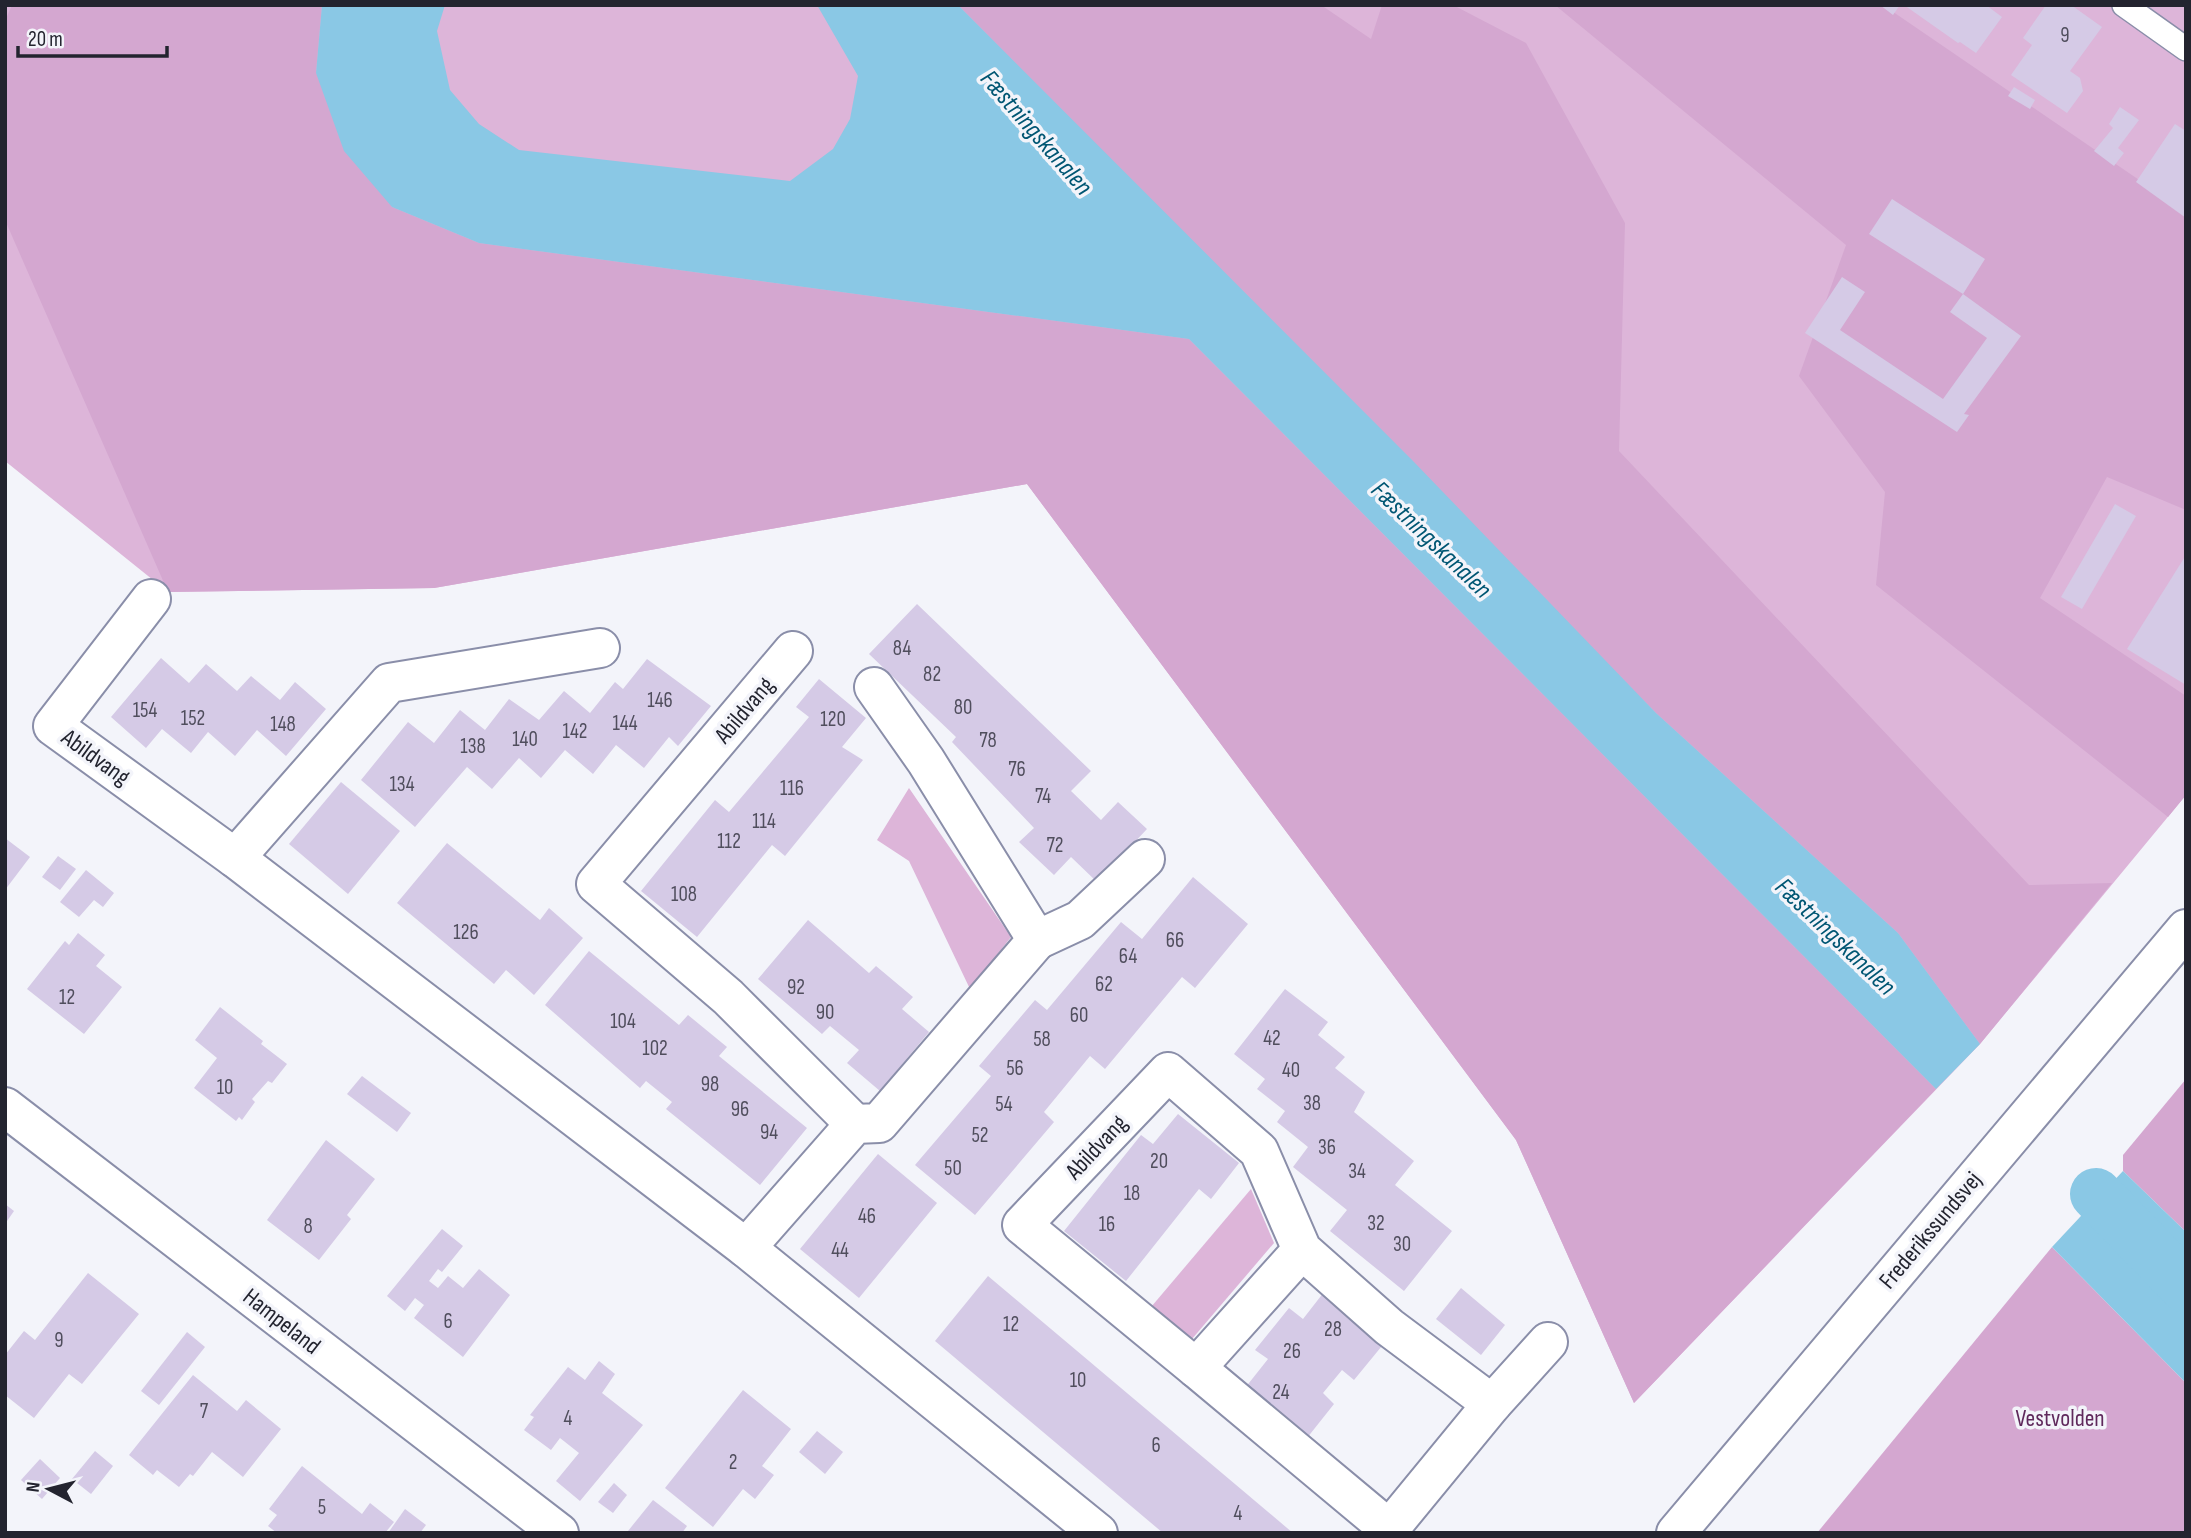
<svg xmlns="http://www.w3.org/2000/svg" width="2191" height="1538" viewBox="0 0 2191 1538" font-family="'Sofia Sans Condensed',sans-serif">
<rect width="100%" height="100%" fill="#f3f4fa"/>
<!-- green -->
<g fill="#ddb5d9">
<polygon points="5,5 2186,5 2186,795 1980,1044 1634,1403 1516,1140 1027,484 434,588 168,592 5,461"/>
<polygon points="909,788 1011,937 970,989 909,861 877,840"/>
<polygon points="1251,1189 1274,1243 1186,1346 1146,1313"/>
</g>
<!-- forest -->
<g fill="#d4a7d0">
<polygon points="12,5 322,5 316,73 392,207 479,243 1189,339 1936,1089 1634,1403 1516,1140 1027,484 434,588 168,592 5,220 5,21"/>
<polygon points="958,5 1321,5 1371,39 1382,5 1453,5 1526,43 1625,223 1619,451 2029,885 2112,883 1980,1044 1898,933 1656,713"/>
<polygon points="1555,5 1883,5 2186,212 2186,510 2107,477 2040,598 2186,696 2186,795 2168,817 1876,585 1885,492 1799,376 1846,245"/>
<polygon points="2186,1079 2186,1232 2123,1171 2123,1155"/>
<polygon points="2052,1247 2186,1383 2186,1533 1817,1533"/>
</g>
<!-- water -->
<g fill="#8ac8e5">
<polygon points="322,5 445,5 437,31 450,90 479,124 519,150 790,181 833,149 850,119 858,76 817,5 958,5 1414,462 1656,713 1898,933 1980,1044 1936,1089 1189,339 479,243 392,207 344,151 316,73"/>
<polygon points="2123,1171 2186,1232 2186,1383 2052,1247"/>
</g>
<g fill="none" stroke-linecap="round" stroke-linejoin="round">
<!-- canal -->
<polyline stroke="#8ac8e5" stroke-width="52" points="2096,1194 2186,1287"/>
</g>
<!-- building -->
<g fill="#d5cae6">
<polygon points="1880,5 1900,5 1893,15"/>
<polygon points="1904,5 1986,5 2002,17 1976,53 1960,42 1958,43"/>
<polygon points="2046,5 2071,5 2102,27 2070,71 2080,78 2083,91 2067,113 2011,75 2032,45 2023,38"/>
<polygon points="2014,87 2035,100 2030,109 2008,96"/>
<polygon points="2120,107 2139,120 2118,148 2124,153 2114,166 2094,151 2113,128 2109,124"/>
<polygon points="2175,124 2186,131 2186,218 2136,182"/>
<polygon points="1892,199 1985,259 1963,294 2021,336 1964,414 1969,415 1957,432 1805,333 1842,277 1865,292 1840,330 1943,399 1987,338 1950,312 1963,294 1869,234"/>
<polygon points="2115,504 2136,516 2082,609 2061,597"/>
<polygon points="2186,555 2186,685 2127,649"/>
<polygon points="917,604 1091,771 1071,791 1101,820 1118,802 1147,829 1097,882 1071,857 1054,875 1019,842 1034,828 952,742 956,737 869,654"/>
<polygon points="161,658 189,683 206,664 237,691 251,676 280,700 295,682 326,709 286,756 257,730 235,756 208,732 191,753 162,729 146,748 111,717"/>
<polygon points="647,659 711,706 678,746 669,737 644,768 616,745 593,774 565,750 541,778 519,758 492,789 467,767 415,827 361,780 408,722 434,743 460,710 485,730 509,699 539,720 564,691 590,713 615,682 623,689"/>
<polygon points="819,679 866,718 842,747 863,760 785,856 772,845 697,937 641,891 715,800 729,812 809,717 796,707"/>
<polygon points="341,782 400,831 348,894 289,844"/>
<polygon points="5,838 30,857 5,890"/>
<polygon points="447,843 540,920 549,908 583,938 534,995 506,970 494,984 397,903"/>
<polygon points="58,856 76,869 60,890 42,877"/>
<polygon points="86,870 114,893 103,907 94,900 79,917 60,902"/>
<polygon points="1193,877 1248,924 1195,988 1182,977 1105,1069 1090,1056 1044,1112 1054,1122 975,1215 915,1165 991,1076 979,1066 1035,1000 1047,1010 1121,922 1142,939"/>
<polygon points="808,920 869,973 876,966 913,997 902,1009 929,1032 880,1091 847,1063 859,1050 830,1026 822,1034 758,979"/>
<polygon points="78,933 105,955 96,966 122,987 84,1034 27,989 65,941 69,945"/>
<polygon points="589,951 679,1025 688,1015 727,1047 719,1056 807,1128 760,1185 666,1109 672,1102 646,1081 640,1088 545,1005"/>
<polygon points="1285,989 1328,1022 1318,1035 1345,1057 1335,1068 1365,1092 1354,1112 1414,1161 1395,1185 1452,1231 1404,1291 1330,1231 1347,1210 1293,1167 1308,1147 1277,1122 1285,1111 1257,1089 1265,1079 1234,1054"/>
<polygon points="220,1007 263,1041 261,1044 287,1064 272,1083 268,1081 252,1099 255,1102 242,1120 239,1117 236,1121 194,1088 217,1058 195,1040"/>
<polygon points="362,1076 411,1113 397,1132 347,1094"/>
<polygon points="1178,1114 1239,1163 1211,1199 1199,1189 1126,1281 1064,1231 1141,1135 1153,1144"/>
<polygon points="326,1140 375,1179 347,1215 351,1219 319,1260 267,1220"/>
<polygon points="878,1154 937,1203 859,1298 800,1249"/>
<polygon points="5,1204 14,1211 5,1224"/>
<polygon points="442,1229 463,1246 442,1272 438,1269 429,1281 438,1288 448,1276 463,1288 479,1269 510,1295 463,1357 414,1318 424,1305 415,1298 405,1311 387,1296"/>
<polygon points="88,1273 139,1314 82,1384 69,1374 34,1418 5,1395 5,1355 24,1331 35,1340"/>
<polygon points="988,1276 1293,1533 1163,1533 935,1341"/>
<polygon points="1461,1288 1505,1325 1481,1355 1436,1319"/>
<polygon points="1324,1292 1386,1341 1354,1380 1342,1370 1323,1393 1334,1404 1307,1438 1245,1388 1268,1359 1255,1350 1289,1308 1303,1319"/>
<polygon points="187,1332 205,1347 159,1405 141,1391"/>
<polygon points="599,1361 615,1374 602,1393 643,1425 580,1501 556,1481 579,1453 560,1438 551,1450 524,1430 534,1417 530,1415 568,1367 585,1380"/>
<polygon points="193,1375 237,1411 246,1400 281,1429 243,1477 212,1452 193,1476 190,1474 179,1487 157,1470 153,1475 129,1455"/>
<polygon points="743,1390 791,1429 762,1466 774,1475 755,1499 743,1489 713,1527 665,1488"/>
<polygon points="817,1431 843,1452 825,1474 799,1452"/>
<polygon points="95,1451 113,1466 91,1494 72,1479"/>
<polygon points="40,1459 60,1478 42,1499 21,1480"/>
<polygon points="302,1466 362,1514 370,1503 394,1522 385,1533 277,1533 268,1526 277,1515 269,1509"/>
<polygon points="614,1483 627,1495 613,1513 598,1502"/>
<polygon points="653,1500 687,1526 682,1533 630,1533 628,1531"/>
<polygon points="405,1509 426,1525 420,1533 388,1533"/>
</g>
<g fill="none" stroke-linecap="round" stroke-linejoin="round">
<!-- service casing -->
<g stroke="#8a8ea9" stroke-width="26">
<polyline id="service" points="2124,5 2186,49"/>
</g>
<!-- minor casing -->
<g stroke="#8a8ea9" stroke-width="42">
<g id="minor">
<polyline points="151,599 53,726 235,858 746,1248 1098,1533"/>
<polyline points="793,651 596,884 728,997 855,1124"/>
<polyline points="235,858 389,683 600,648"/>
<polyline points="1037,940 1080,920 1145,859"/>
<polyline points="5,1107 559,1533"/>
<polyline points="746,1248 855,1124 879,1123 1037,940 926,761 874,687"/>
<polyline points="1302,1250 1196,1368 1022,1225 1168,1072 1259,1151 1302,1250 1389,1327 1492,1404"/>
<polyline points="1196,1368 1389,1529"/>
<polyline points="1386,1533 1492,1404 1548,1342"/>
</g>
</g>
<!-- secondary casing -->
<g stroke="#8a8ea9" stroke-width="42">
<polyline id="secondary" points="1676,1533 2186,929"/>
</g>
<!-- service -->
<use href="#service" stroke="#fff" stroke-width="23"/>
<!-- minor -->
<use href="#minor" stroke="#fff" stroke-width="38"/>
<!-- secondary -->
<use href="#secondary" stroke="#fff" stroke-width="38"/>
</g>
<g text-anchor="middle" stroke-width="7" stroke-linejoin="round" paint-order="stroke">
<!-- number labels -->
<g font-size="21" fill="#504e5d">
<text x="2065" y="42">9</text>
<text x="902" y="655">84</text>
<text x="932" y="681">82</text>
<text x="660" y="707">146</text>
<text x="963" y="714">80</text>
<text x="145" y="717">154</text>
<text x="193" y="725">152</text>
<text x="833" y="726">120</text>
<text x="625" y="730">144</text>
<text x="283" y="731">148</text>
<text x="575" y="738">142</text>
<text x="525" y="746">140</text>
<text x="988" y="747">78</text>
<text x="473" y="753">138</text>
<text x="1017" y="776">76</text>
<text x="402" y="791">134</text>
<text x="792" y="795">116</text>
<text x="1043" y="803">74</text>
<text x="764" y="828">114</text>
<text x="729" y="848">112</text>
<text x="1055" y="852">72</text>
<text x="684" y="901">108</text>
<text x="466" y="939">126</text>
<text x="1175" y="947">66</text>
<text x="1128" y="963">64</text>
<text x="1104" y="991">62</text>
<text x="796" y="994">92</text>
<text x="67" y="1004">12</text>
<text x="825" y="1019">90</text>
<text x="1079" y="1022">60</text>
<text x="623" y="1028">104</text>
<text x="1272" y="1045">42</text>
<text x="1042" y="1046">58</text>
<text x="655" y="1055">102</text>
<text x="1015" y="1075">56</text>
<text x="1291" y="1077">40</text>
<text x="710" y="1091">98</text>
<text x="225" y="1094">10</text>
<text x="1312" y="1110">38</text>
<text x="1004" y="1111">54</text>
<text x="740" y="1116">96</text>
<text x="769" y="1139">94</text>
<text x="980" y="1142">52</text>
<text x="1327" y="1154">36</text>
<text x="1159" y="1168">20</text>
<text x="953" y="1175">50</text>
<text x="1357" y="1178">34</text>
<text x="1132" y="1200">18</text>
<text x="867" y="1223">46</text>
<text x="1376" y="1230">32</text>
<text x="1107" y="1231">16</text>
<text x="308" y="1233">8</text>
<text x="1402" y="1251">30</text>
<text x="840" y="1257">44</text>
<text x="448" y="1328">6</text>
<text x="1011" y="1331">12</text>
<text x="1333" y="1336">28</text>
<text x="59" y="1347">9</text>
<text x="1292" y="1358">26</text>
<text x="1078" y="1387">10</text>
<text x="1281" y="1399">24</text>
<text x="204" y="1418">7</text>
<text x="568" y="1425">4</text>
<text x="1156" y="1452">6</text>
<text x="733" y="1469">2</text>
<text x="322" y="1514">5</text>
<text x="1238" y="1520">4</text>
</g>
<!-- street labels -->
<g font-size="24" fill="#23242f" stroke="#f3f4fa">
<text transform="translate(744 710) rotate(-50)" y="8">Abildvang</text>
<text transform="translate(96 757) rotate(36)" y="8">Abildvang</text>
<text transform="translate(1096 1147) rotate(-47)" y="8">Abildvang</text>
<text transform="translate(1930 1230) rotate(-50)" y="8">Frederikssundsvej</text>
<text transform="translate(282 1321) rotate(38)" y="8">Hampeland</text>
</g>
<!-- park labels -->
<g font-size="24" fill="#5f295c" stroke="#f3f4fa">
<text x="2060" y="1426">Vestvolden</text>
</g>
<!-- water labels -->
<g font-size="26" font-style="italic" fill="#005673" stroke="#f3f4fa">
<text transform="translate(1037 132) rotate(49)" y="9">Fæstningskanalen</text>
<text transform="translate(1432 539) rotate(44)" y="9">Fæstningskanalen</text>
<text transform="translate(1836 936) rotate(44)" y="9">Fæstningskanalen</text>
</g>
</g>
<!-- border -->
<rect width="2191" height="1538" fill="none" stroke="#23242f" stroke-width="14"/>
<!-- north arrow -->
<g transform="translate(49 1489) rotate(277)" stroke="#f3f4fa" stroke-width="5" paint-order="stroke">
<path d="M0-5L12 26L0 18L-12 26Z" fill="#23242f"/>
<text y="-10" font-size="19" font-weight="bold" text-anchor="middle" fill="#23242f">N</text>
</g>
<!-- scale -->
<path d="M18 46v10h149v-10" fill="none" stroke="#23242f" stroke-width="3.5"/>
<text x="28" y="46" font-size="21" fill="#23242f" stroke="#f3f4fa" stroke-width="5" paint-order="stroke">20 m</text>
</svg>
